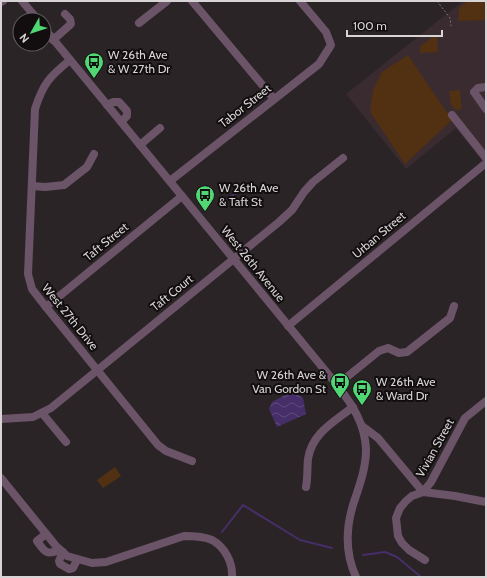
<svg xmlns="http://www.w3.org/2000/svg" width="487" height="578" viewBox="0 0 487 578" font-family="Cabin,sans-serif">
<defs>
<pattern id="water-waves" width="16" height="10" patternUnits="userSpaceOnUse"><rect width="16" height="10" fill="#462e69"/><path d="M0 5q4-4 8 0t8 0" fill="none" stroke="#604b7e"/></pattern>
</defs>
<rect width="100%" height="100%" fill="#2b2426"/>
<!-- built -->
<polygon fill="#392b2f" points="463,1 486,1 486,157 482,161 456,128 406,169 346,94"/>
<!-- park -->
<g fill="#523012">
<polygon points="468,1 486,1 486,20 458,21 459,8"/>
<polygon points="433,37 437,37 438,52 420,53 420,46"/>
<polygon points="408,55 452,120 405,164 370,112 373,90 382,72"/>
<polygon points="460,90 462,109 456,110 451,105 449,91"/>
<polygon points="115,467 121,476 103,488 97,480"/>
</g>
<!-- water -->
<polygon fill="url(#water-waves)" points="295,393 303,398 306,414 277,427 269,409 272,402 285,395"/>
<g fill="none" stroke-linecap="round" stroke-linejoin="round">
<!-- stream -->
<g stroke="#462e69" stroke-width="2">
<polyline points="227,200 245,185"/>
<polyline points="222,532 243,505 300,540 332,548"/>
<polyline points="363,555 385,552 397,557 421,577"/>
</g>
<!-- path -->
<polyline stroke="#7f797b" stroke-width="1" stroke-dasharray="2 2" stroke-linecap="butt" points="437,1 450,18 451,26"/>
<!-- minor -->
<g stroke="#6b5368" stroke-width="8">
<polyline points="22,1 38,20"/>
<polyline points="192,1 274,99"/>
<polyline points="1,2 3,1"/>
<polyline points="139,23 167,1"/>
<path d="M44,28L337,385C352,404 365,424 366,449C366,466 361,481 356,496C346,523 344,551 356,577"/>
<polyline points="53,40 71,24 70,19 65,14"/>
<path d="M70,60C49,77 43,84 35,109L28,274L32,289L46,307L158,445L166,451L192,461"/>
<polyline points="486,87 478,88 474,92 486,109"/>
<polyline points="107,105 113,102 119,102 127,111 127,116 121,122"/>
<polyline points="452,115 486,158"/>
<polyline points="140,145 160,128"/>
<polyline points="170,181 319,64 331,45 326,32 300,1"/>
<polyline points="32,186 45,187 64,185 87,167 94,154"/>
<polyline points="46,307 182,196"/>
<polyline points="288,326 486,163"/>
<polyline points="337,385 379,351 388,348 399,353 407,352 450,318 454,306"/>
<polyline points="42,413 66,442"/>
<polyline points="1,419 33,417 51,408 279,222 292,210 304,192 313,182 343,158"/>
<polyline points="362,426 378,438 423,492 455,496 486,502"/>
<path d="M1,478L56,546L67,556L92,563L106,562L184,536C193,536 203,536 212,540C225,547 233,563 232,577"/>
<path d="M306,487C308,477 307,468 308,459C312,433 334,422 353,407"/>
<path d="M46,534L37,541C45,553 47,555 60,550"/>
<polyline points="63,552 59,561 60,564 69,569 73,568 77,560"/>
<polyline points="425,560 409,550 402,543 398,536 396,518 400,508 406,501 412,496 423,492 431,482 465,418 486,401"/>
</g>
</g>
<!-- icons -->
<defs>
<g id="bus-pin" transform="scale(1)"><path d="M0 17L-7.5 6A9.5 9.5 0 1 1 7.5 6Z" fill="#51d674" stroke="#120e0f"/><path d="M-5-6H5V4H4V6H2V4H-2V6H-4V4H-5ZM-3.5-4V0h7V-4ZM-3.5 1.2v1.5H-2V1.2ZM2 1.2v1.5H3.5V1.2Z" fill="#111"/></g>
</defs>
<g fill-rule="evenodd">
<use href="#bus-pin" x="94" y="62"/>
<use href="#bus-pin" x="205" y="195"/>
<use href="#bus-pin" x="340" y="382"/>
<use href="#bus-pin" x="362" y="389"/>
</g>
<g text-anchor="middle" stroke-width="4" stroke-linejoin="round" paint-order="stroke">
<!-- poi labels -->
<g font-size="12" fill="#d8d3d4" stroke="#120e0f" text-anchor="start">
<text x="108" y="59">W 26th Ave<tspan x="108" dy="14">&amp; W 27th Dr</tspan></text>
<text x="219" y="192">W 26th Ave<tspan x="219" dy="14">&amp; Taft St</tspan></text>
<text x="326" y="379" text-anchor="end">W 26th Ave &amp;<tspan x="326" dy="14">Van Gordon St</tspan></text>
<text x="376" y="386">W 26th Ave<tspan x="376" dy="14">&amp; Ward Dr</tspan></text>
</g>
<!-- street labels -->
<g font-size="12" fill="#d8d3d4" stroke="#120e0f">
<text transform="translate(245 106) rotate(-38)" y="4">Tabor Street</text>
<text transform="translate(379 235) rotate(-40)" y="4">Urban Street</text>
<text transform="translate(106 242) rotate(-39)" y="4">Taft Street</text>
<text transform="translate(253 264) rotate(51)" y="4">West 26th Avenue</text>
<text transform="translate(172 293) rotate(-39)" y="4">Taft Court</text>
<text transform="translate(70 317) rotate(51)" y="4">West 27th Drive</text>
<text transform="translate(435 448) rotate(-61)" y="4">Vivian Street</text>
</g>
</g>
<!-- border -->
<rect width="487" height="578" fill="none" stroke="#d8d3d4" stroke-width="4"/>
<!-- north arrow -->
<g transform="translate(32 32) rotate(231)"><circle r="19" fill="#120e0f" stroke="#615d5e"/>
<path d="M0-3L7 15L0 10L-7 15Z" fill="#51d674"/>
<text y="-6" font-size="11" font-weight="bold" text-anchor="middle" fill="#d8d3d4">N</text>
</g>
<!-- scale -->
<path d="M347 30v6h95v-6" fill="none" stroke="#d8d3d4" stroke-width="2"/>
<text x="353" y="30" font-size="12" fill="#d8d3d4" stroke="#120e0f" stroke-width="3" paint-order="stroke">100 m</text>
</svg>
